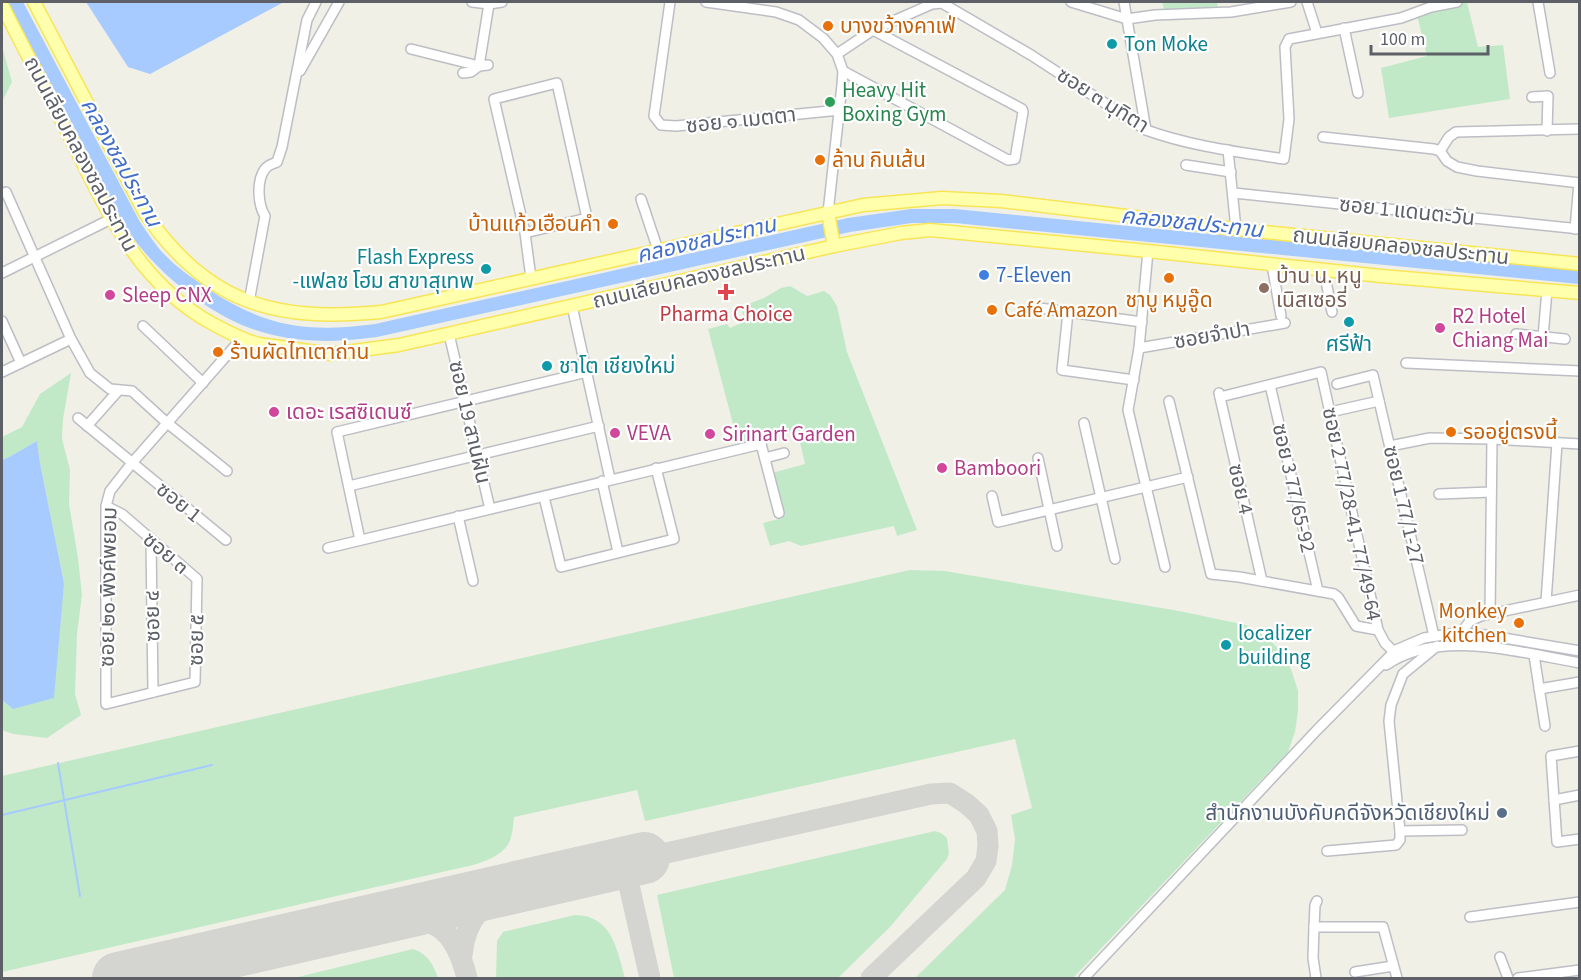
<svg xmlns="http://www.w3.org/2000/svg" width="1581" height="980" viewBox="0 0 1581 980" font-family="'Source Sans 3','Noto Sans Thai',sans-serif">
<rect width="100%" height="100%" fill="#f0f0e6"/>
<!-- green -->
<g fill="#c1e9c8">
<polygon points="1162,2 1217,2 1218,9 1164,10"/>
<polygon points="1467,2 1478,47 1503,45 1510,99 1389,118 1381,68 1427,56 1417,15"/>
<polygon points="2,46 12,82 2,102"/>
<polygon points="790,286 807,296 824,291 830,295 837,306 847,352 917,530 897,536 894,526 801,546 789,541 770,546 763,523 783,518 772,473 805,464 797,429 738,443 708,329 727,324 730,328 746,321 740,307 764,298 781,288"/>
<polygon points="71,373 63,419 62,439 70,470 69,504 78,558 82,595 77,634 75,694 81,715 47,738 13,734 2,730 2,700 13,709 64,583 40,463 37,441 9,457 2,460 2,437 22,427 40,394"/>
<path d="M910,570L945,571L1179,611L1246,625L1269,639L1286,657L1292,672L1298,691V711L1295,732L1288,752L1073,978H915L1005,890L1012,865L1015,839L1011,815L1032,808L1015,739L645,821L637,790L514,817C513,824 513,831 511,837C508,853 487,861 473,865L2,972V776Z"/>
<polygon points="935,831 941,833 947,838 949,853 947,859 890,927 838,978 674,978 657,895"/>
<path d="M575,915C612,915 617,950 625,978H496L497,941L503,932Z"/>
<path d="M413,949C428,954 433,964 438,978H294Z"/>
</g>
<!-- water -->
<g fill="#a7cbff">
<path d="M7,2H23L140,222C148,233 155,245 165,255C177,268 194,279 208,289C266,327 307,333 375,324L848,218L911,209H955L1579,270V284L955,223H912L850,232L377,337C342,342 308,343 273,335C218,323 159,276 128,231C111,205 98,174 84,146C58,98 33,50 7,2Z"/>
<polygon points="86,2 284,2 150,74 128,67"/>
<polygon points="37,441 40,463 64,583 54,698 13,709 2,700 2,460 9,457"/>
</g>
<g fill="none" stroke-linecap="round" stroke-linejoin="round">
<!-- stream -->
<g stroke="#a7cbff" stroke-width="2">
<polyline points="58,763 80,896"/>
<polyline points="2,815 212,765"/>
</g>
<!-- taxiway -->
<g stroke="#d4d4d0" stroke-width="21">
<polyline points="644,858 931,794 950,793 967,804 979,815 987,831 988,846 986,861 976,878 871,978"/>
<polyline points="624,863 650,978"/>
<path d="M381,918C434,916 454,925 467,978"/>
<path d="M462,955C466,917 483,902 517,887"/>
</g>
<!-- runway -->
<polyline stroke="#d4d4d0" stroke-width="52" points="118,978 644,858"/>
<!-- minor casing -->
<g stroke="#bdbec5" stroke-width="12">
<g id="minor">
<polyline points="472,2 489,4 502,2"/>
<polyline points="670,2 654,116 661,125 676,126 840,110"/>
<polyline points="706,2 776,12 799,20 823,38 837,54 843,71 842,85 828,213"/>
<polyline points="1071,2 1127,19 1155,15 1231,12 1291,2"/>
<polyline points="1124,2 1146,130"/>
<polyline points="1307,2 1317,33"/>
<polyline points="1538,2 1550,73"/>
<polyline points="1344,28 1358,93"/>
<polyline points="411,49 479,66 488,65"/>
<path d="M837,54L873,30L932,4L942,3L1031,55L1146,130C1190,146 1238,152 1284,159L1289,119L1285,47L1289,39L1401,18L1431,7L1457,2"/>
<polyline points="300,71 339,2"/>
<polyline points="843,71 1008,160 1015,159 1023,112 1022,109 873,30"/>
<polyline points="463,73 471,72 479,66 489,4"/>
<polyline points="1532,97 1548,96 1547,131"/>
<polyline points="1323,137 1434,149 1440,151 1447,161 1457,167 1477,171 1580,183"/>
<polyline points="1228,150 1236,229"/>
<polyline points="1440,151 1449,137 1456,132 1580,129"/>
<polyline points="1186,165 1231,172"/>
<polyline points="6,192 71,339 90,373 110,389 132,391 166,422 227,471"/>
<polyline points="1234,193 1580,229"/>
<polyline points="641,199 658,250"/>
<polyline points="1575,229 1579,183"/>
<polyline points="525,233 587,218 557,83 494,99 525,233 531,278"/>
<polyline points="1148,251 1139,348 1128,410 1165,567"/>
<polyline points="1272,265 1281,316"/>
<polyline points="1324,271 1332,312"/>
<polyline points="2,273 111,219"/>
<path d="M249,302L265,216C258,205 256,181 265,169C268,165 272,164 277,162L282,147L307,20L316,2"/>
<polyline points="572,306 610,479"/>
<polyline points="1032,307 1142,322"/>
<polyline points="1068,312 1062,370 1134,380"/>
<polyline points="2,321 21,363"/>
<polyline points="143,326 203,383"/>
<polyline points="449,334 490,509"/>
<polyline points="1516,334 1565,339"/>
<polyline points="1543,337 1547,290"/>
<polyline points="1139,348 1285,323"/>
<polyline points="1406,363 1580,371"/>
<polyline points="2,372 71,339"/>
<polyline points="1337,384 1373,375 1434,636"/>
<polyline points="1270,385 1318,591"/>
<polyline points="1219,393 1262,581"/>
<polyline points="1220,397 1321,372 1378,630 1385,643 1394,652"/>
<polyline points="1169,401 1211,574 1239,577 1334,594 1338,597 1356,626 1378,630"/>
<polyline points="1330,412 1379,401"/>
<polyline points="78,418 226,540"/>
<polyline points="1084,423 1115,559"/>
<polyline points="87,426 118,391"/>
<polyline points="1390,446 1430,438 1492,439 1580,444"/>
<polyline points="765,458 784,453"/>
<polyline points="1038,458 1057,546"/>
<polyline points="602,481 618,552"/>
<polyline points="349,486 599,426"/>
<polyline points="1439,494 1491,492"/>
<polyline points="992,496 998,522 1188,477"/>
<polyline points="544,497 561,567 674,539 656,468"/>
<polyline points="106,506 122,514 197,579 195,682 106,704 106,506 110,491 132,463 242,338"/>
<polyline points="458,516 473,581"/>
<polyline points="151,540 153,692"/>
<polyline points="360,540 337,432 587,372"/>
<polyline points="328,548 761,444 779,513"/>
<polyline points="1546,602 1557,443"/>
<polyline points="1490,614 1492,439"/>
<polyline points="1461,633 1470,621 1481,616 1580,595"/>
<polyline points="1437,646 1403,674 1391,705 1389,721 1400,831 1462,830"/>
<polyline points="1534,655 1545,726"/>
<path d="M1386,665C1439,628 1521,653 1580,663"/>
<polyline points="1539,689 1580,682"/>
<polyline points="1580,751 1551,756 1557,842 1580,839"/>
<polyline points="1554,800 1580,795"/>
<polyline points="1327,851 1396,845 1400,840 1400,831"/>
<polyline points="1470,917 1580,902"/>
<polyline points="1314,927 1315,905 1317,901"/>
<polyline points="1500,957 1508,978"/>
<polyline points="1355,972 1393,966"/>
<polyline points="1084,978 1317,730 1396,650 1424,638 1456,633 1486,635 1580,651"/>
<polyline points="1316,978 1313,958 1314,927 1383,927 1397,978"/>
<polyline points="1518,978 1580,970"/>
</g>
</g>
<!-- major casing -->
<g stroke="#f8e557" stroke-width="15">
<g id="major">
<path d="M34,2L145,213C207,304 275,322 381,312L863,205L942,198L1001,201L1236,229L1580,264"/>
<path d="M2,5C24,49 47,92 69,135C106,209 137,283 213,324C228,332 243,340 259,344L331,354L399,345L834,246L901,233L930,230L1148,251L1381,276L1580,293"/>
<polyline points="828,213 834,246"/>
</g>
</g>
<!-- minor -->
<use href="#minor" stroke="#fff" stroke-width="9"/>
<!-- major -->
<use href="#major" stroke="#ffffac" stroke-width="12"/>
</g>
<!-- markers -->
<g fill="#e8710a" stroke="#fff" stroke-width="2">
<circle cx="828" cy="26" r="6"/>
<circle cx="820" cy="160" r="6"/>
<circle cx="613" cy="224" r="6"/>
<circle cx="1169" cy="278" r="6"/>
<circle cx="992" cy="310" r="6"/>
<circle cx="218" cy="352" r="6"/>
<circle cx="1451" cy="432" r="6"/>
<circle cx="1519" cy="623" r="6"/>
</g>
<g fill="#0f9aa8" stroke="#fff" stroke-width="2">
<circle cx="1112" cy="44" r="6"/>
<circle cx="486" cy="269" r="6"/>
<circle cx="1349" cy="322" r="6"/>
<circle cx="547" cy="366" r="6"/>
<circle cx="1226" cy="645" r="6"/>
</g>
<circle fill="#2e9e5b" stroke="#fff" stroke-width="2" cx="830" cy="102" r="6"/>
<circle fill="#3f7fe0" stroke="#fff" stroke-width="2" cx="984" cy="275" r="6"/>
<circle fill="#8d6e63" stroke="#fff" stroke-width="2" cx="1264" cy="288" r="6"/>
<path fill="#e0444e" stroke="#fff" stroke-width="2" d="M723 283h6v6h6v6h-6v6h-6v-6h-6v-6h6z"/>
<g fill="#d1479c" stroke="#fff" stroke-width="2">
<circle cx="110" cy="295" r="6"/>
<circle cx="1440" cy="328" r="6"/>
<circle cx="274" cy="412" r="6"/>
<circle cx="615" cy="433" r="6"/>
<circle cx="710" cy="434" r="6"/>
<circle cx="942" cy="468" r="6"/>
</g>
<circle fill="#5c6f8a" stroke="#fff" stroke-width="2" cx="1502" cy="813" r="6"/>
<g text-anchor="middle" stroke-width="4.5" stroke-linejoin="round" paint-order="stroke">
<!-- food labels -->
<g font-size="21" fill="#c56008" stroke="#fff" text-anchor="start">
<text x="840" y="33">บางขว้างคาเฟ่</text>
<text x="832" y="167">ล้าน กินเส้น</text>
<text x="601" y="231" text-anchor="end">บ้านแก้วเฮือนคำ</text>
<text x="1169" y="307" text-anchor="middle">ชาบู หมูอู๊ด</text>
<text x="1004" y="317">Café Amazon</text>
<text x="230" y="359">ร้านผัดไทเตาถ่าน</text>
<text x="1463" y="439">รออยู่ตรงนี้</text>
<text x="1507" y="618" text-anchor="end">Monkey<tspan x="1507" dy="24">kitchen</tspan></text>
</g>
<!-- culture labels -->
<g font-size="21" fill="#0d838f" stroke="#fff" text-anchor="start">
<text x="1124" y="51">Ton Moke</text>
<text x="474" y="264" text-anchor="end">Flash Express<tspan x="474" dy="24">-แฟลช โฮม สาขาสุเทพ</tspan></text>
<text x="1349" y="351" text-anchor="middle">ศรีฟ้า</text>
<text x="559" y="373">ชาโต เชียงใหม่</text>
<text x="1238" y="640">localizer<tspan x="1238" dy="24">building</tspan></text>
</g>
<!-- leisure labels -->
<g font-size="21" fill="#27864d" stroke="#fff" text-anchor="start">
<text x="842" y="97">Heavy Hit<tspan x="842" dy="24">Boxing Gym</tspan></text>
</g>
<!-- street labels -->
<g font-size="21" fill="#5d6067" stroke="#fff">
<text transform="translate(1103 100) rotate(32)" y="7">ซอย ๓ มุทิตา</text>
<text transform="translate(741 120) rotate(-6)" y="7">ซอย ๑ เมตตา</text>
<text transform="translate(81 154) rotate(62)" y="7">ถนนเลียบคลองชลประทาน</text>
<text transform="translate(1407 211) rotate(6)" y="7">ซอย 1 แดนตะวัน</text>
<text transform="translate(1401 246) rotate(6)" y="7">ถนนเลียบคลองชลประทาน</text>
<text transform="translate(699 277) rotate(-13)" y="7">ถนนเลียบคลองชลประทาน</text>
<text transform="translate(1212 335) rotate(-10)" y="7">ซอยจำปา</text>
<text transform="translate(470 422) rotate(77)" y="7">ซอย 19 สานฝัน</text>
<text transform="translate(1294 488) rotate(77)" y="7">ซอย 3 77/65-92</text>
<text transform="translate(1241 489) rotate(77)" y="7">ซอย 4</text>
<text transform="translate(179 502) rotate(39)" y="7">ซอย 1</text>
<text transform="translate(1404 505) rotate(77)" y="7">ซอย 1 77/1-27</text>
<text transform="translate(1352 514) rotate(78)" y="7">ซอย 2 77/28-41, 77/49-64</text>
<text transform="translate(166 553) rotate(40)" y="7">ซอย ๓</text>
<text transform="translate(108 587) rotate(-89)" y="7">ซอย ๒๐ พิงค์พยอม</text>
<text transform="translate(152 616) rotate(-91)" y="7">ซอย ๔</text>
<text transform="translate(196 640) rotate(-89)" y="7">ซอย ๕</text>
</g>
<!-- shop labels -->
<g font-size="21" fill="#366cbe" stroke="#fff" text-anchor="start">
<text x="996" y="282">7-Eleven</text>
</g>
<!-- education labels -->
<g font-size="21" fill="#785e54" stroke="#fff" text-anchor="start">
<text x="1276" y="283">บ้าน น. หนู<tspan x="1276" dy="24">เนิสเซอรี่</tspan></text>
</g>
<!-- hotel labels -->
<g font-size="21" fill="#b23c85" stroke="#fff" text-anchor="start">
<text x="122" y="302">Sleep CNX</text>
<text x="1452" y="323">R2 Hotel<tspan x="1452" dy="24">Chiang Mai</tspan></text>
<text x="286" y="419">เดอะ เรสซิเดนซ์</text>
<text x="627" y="440">VEVA</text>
<text x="722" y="441">Sirinart Garden</text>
<text x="954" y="475">Bamboori</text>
</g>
<!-- health labels -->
<g font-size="21" fill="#be3a42" stroke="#fff">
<text x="726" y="321">Pharma Choice</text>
</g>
<!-- service labels -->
<g font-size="21" fill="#4e5e75" stroke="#fff" text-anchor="end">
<text x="1490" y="820">สำนักงานบังคับคดีจังหวัดเชียงใหม่</text>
</g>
<!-- water labels -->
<g font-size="22" font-style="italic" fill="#426fca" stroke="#fff">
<text transform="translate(122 162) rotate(61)" y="8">คลองชลประทาน</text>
<text transform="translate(1192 222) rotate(6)" y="8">คลองชลประทาน</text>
<text transform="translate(706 239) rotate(-13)" y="8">คลองชลประทาน</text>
</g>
</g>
<!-- border -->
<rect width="1581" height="980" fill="none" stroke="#5d6067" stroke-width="6"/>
<!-- scale -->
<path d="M1371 45v9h117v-9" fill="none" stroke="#5d6067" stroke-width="3"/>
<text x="1380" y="45" font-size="18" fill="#5d6067" stroke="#ffffff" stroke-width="4.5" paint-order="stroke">100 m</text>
</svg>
